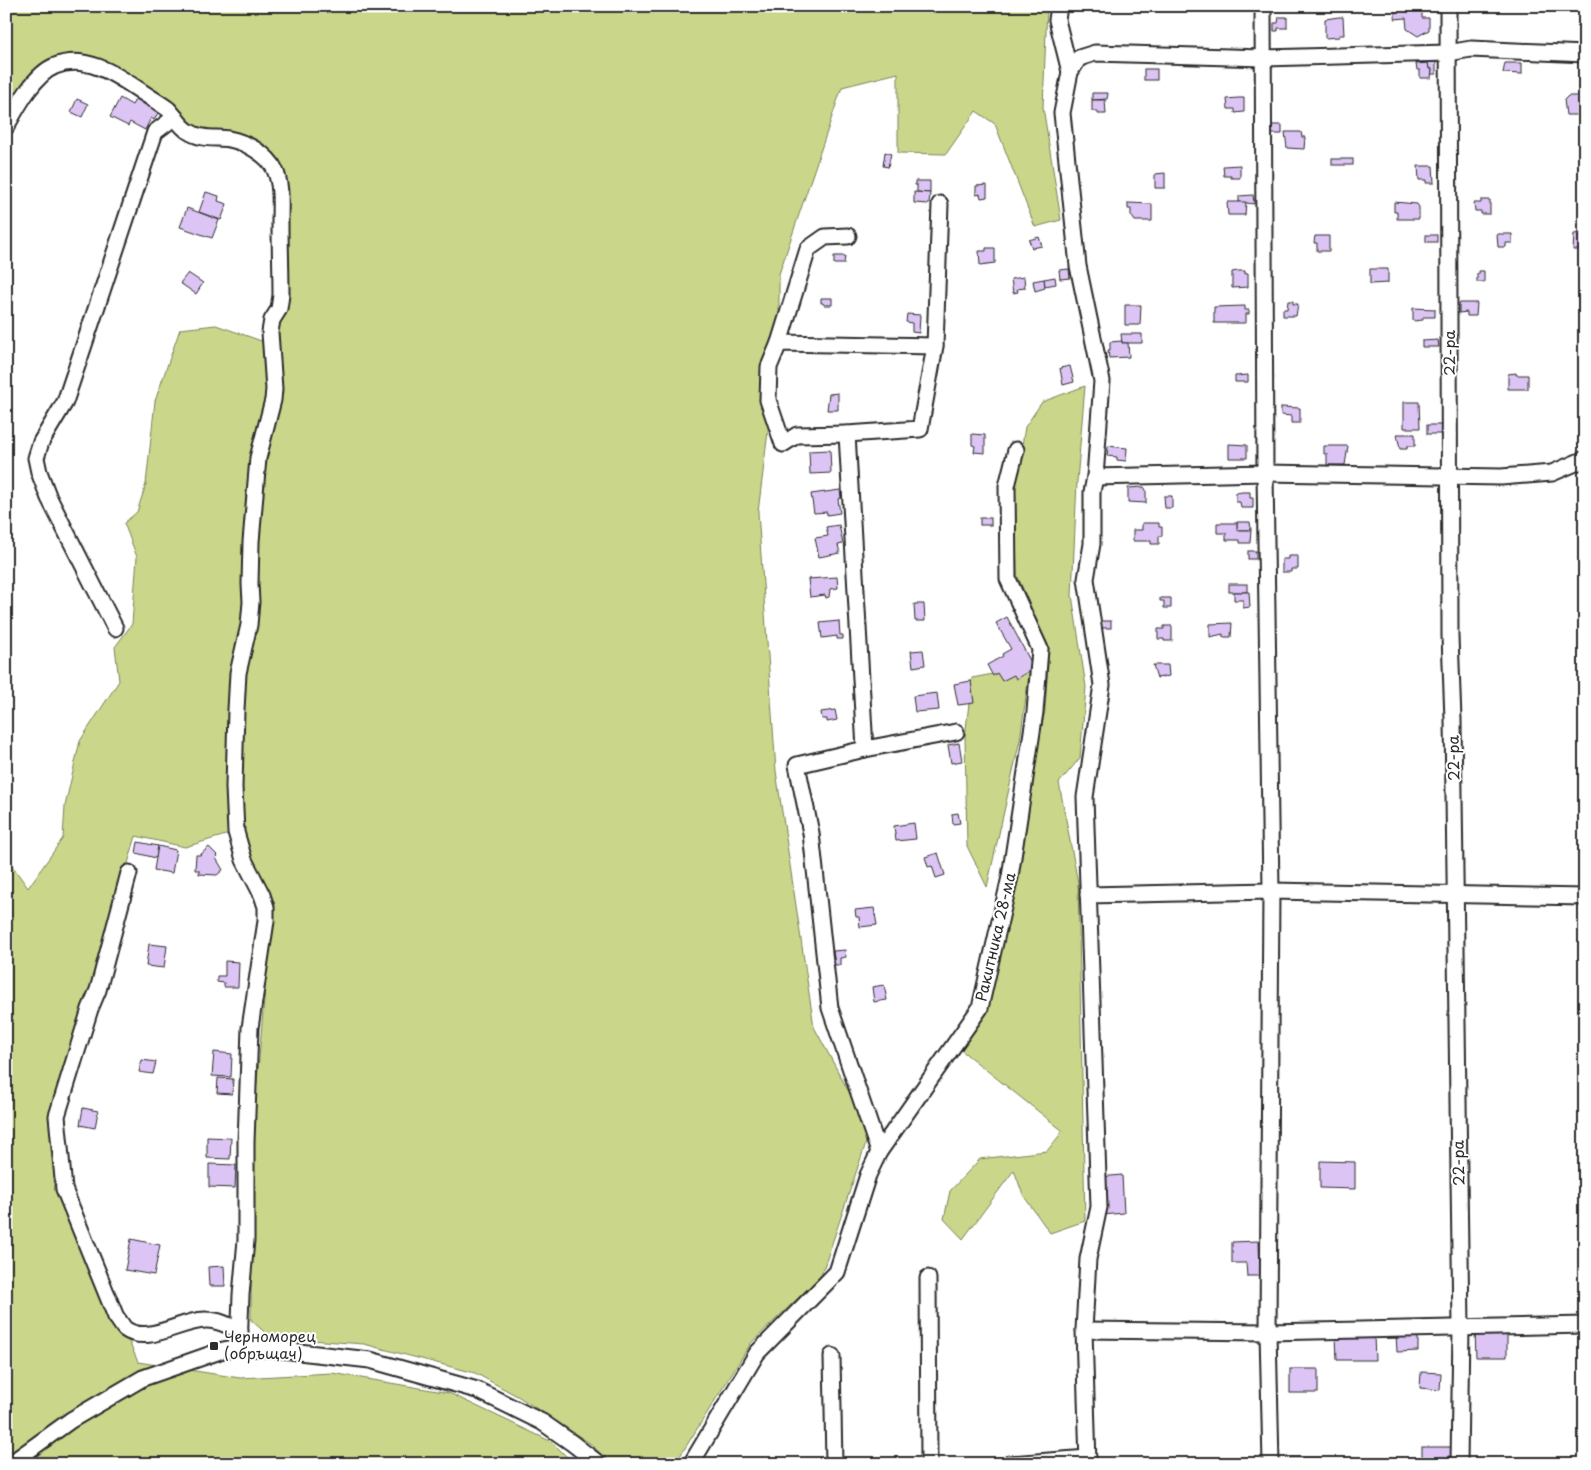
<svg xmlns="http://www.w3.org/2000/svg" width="1591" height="1470" viewBox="0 0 1591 1470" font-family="'Playpen Sans',sans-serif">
<rect width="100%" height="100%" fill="#fff"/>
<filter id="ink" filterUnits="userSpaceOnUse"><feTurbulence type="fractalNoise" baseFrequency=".02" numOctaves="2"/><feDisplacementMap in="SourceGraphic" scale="10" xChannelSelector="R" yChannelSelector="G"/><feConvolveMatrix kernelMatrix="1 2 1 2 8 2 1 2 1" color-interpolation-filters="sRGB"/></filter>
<g filter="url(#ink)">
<!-- green -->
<g fill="#cad78a" stroke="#7a815a">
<polygon points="6,6 1047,6 1043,107 1061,220 1035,227 995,124 976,111 946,154 898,153 898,73 842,87 779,274 779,343 758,512 776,771 814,1027 870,1131 821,1276 751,1343 675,1464 610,1464 591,1444 519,1397 475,1373 364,1344 270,1337 251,1320 252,1140 272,907 236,832 185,847 136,836 55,1113 62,1189 138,1362 240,1378 332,1373 449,1393 552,1442 574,1464 6,1464 6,857 28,888 63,838 65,806 80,741 119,681 115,647 132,624 137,557 124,523 137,512 146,484 155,401 180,329 216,325 270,344 281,295 274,169 264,156 175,117 101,68 66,63 39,78 6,128"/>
<polygon points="1085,386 1077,481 1072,595 1086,687 1080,758 1059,783 1078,883 1085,1221 1050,1233 1023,1195 1014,1170 963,1239 944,1219 950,1191 980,1159 1047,1151 1063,1131 956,1046 983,1010 1045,710 1049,649 1017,575 1015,488 1025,427 1042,402"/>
<polygon points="1030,667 1020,740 987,887 967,846 965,737 972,678"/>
</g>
<!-- building -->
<g fill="#dcc5f5" stroke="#2b2b2b">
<polygon points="1395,10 1422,10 1422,18 1429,18 1429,30 1418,36 1407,29 1406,18 1395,19"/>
<polygon points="1279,17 1287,17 1287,28 1278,28 1278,31 1274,31 1274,23 1278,23"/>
<polygon points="1339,17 1343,17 1344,35 1339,35 1339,37 1325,38 1325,19"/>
<polygon points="1419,57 1436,58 1436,74 1431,74 1432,69 1429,69 1428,63 1416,64"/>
<polygon points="1428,63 1429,69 1432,69 1431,78 1420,78 1420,70 1417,70 1416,64"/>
<polygon points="1505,63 1522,63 1522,74 1503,73"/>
<rect x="1144" y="69" width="13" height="11"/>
<polygon points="1092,93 1108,93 1107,99 1092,100"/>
<polygon points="1568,96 1585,96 1585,115 1566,115 1564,100"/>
<polygon points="120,98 132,105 136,98 159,111 154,120 151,118 145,130 130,122 128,126 110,117"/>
<polygon points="1238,98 1244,98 1244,112 1235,113 1235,109 1228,109 1227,99"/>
<polygon points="77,99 88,104 82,117 71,112"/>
<polygon points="1092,100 1105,100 1106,114 1098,114 1098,111 1092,111"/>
<polygon points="1266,125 1282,125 1282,134 1267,134"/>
<polygon points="1285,132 1301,132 1302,137 1305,137 1304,149 1287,148"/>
<polygon points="885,152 891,154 888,167 883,166"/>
<rect x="1332" y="159" width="21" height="6"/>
<polygon points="1240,165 1240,178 1231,178 1231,176 1224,176 1223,166"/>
<polygon points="1418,166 1433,166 1434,183 1426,183 1426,180 1419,180"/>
<polygon points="1165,173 1165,188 1155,188 1155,174"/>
<polygon points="915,181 930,181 930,193 917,192 917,185 915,185"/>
<polygon points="987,185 987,197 981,198 980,194 976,195 976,186"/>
<polygon points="206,192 219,196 218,201 227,204 221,220 199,212"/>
<polygon points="914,192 930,193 929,204 914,203"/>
<polygon points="1253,195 1254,204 1239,202 1239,196"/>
<polygon points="1481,200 1490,200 1490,214 1481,214 1481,211 1475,211 1474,203 1481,203"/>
<polygon points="1227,202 1246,202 1245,215 1228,215"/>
<polygon points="1394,202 1417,204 1419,207 1419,219 1397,219 1397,212 1394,212"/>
<polygon points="1128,203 1152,204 1152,221 1135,221 1131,215 1131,209 1128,209"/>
<polygon points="187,208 219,220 212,238 180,227"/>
<polygon points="1582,233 1585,233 1585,250 1573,250 1574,234"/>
<polygon points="1497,234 1512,234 1512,243 1506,243 1506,247 1498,247"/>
<rect x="1426" y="235" width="11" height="7"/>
<polygon points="1315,236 1329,236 1329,251 1317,251 1317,243 1314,243"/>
<polygon points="1039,237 1042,246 1032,248 1029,240"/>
<polygon points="986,248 995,248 995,263 980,265 979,251 986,251"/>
<polygon points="834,256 845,256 844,264 834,264"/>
<polygon points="1069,269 1070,278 1060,279 1059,270"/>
<polygon points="1370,269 1388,269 1388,283 1370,284"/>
<polygon points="1238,271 1245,271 1245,274 1248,273 1248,287 1232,288 1232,272"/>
<polygon points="1479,271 1484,271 1484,282 1477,282 1477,274 1479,274"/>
<polygon points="188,273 203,283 196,294 180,283"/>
<polygon points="1024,277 1025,288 1017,289 1018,292 1013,293 1011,279"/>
<polygon points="1055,277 1056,284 1045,286 1044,279"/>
<polygon points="1044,279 1045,288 1035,291 1033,281"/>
<polygon points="821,298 832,298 832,305 824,305 823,303 821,303"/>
<polygon points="1288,301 1293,301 1293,304 1298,304 1296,316 1283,316 1283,309 1287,309"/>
<polygon points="1459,303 1477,303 1476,316 1467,316 1467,312 1459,313"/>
<polygon points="1125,305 1141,305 1140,325 1125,325"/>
<polygon points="1245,306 1245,310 1249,310 1249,314 1246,314 1246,323 1214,323 1214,307"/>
<polygon points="1413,308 1435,309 1435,317 1423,317 1423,320 1413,321"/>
<polygon points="907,314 920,315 919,333 912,332 912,323 906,322"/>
<polygon points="1121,334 1142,334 1142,343 1122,343"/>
<polygon points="1438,340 1439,347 1422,347 1422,341"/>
<polygon points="1122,341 1122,343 1128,343 1129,357 1109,358 1108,350 1110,350 1110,342"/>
<polygon points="1070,366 1074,382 1063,385 1060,368"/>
<polygon points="1516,373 1516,375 1528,375 1528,389 1508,389 1508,374"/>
<polygon points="1248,375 1248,382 1235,382 1235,376"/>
<polygon points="838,393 838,410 827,410 829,394"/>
<polygon points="1404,402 1419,402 1420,428 1404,428"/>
<polygon points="1281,407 1300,408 1300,423 1291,423 1291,416 1281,415"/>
<rect x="1427" y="425" width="15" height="9"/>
<polygon points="972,434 985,435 985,453 974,452 975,446 972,445"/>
<polygon points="1397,434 1415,434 1415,446 1407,446 1407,449 1400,449"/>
<polygon points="1229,444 1247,445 1247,458 1229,458"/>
<polygon points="1108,446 1127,448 1126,461 1117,460 1117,457 1107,456"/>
<polygon points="1324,446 1348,446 1345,465 1327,465 1327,454 1324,454"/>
<polygon points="830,450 831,473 810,474 809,451"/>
<polygon points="1144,487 1146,490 1146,503 1128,502 1128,488"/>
<polygon points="840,490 841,498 838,499 840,513 827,515 827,512 814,513 811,494"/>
<polygon points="1242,492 1250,492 1250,498 1253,498 1253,508 1241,508 1240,502 1236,502 1236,493"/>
<polygon points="1164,496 1172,496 1172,508 1165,508"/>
<rect x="980" y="518" width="11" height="7"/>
<polygon points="1237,522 1250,522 1251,530 1237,530"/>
<polygon points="1142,523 1159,523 1159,527 1162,527 1162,536 1159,536 1159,544 1151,544 1151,541 1133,541 1133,530 1142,530"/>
<polygon points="1217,523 1237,523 1237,530 1251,530 1250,543 1240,543 1240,540 1226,540 1226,533 1217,533"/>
<polygon points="839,525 843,544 838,545 840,553 819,557 815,538 828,536 826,527"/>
<rect x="1248" y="551" width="8" height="8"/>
<polygon points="1288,556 1298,556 1298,569 1291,569 1291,572 1282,572 1282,559 1288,559"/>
<polygon points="837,577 838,588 830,589 829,597 826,598 825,595 810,597 808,579"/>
<rect x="1229" y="584" width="18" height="8"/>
<polygon points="1234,592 1249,592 1250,607 1243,608 1243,600 1234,600"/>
<polygon points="1160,598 1171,598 1171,608 1164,608 1164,601 1160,601"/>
<polygon points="914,604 924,604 925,621 915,621"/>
<polygon points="1007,617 1034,668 1016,679 1014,675 1002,681 997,673 993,676 987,665 1003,656 1002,654 1011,649 996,623"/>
<polygon points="839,621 840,635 843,635 843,639 837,639 837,636 822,638 820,623"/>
<rect x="1097" y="621" width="14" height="7"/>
<polygon points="1232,623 1231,637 1223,637 1223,634 1210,637 1210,624"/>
<polygon points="1164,626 1172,626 1172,641 1164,641 1164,639 1158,639 1158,629 1164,629"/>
<polygon points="923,650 925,665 913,667 911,651"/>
<polygon points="1153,665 1168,665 1169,676 1157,678"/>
<polygon points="971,681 974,703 958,705 954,684"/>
<polygon points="937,693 939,710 915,712 913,696"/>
<polygon points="835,710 837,720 827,722 827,719 822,719 821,712"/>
<polygon points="959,743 962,761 951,763 948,745"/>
<polygon points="958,813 960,823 953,824 952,814"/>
<polygon points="914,823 916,839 896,841 894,826"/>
<polygon points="138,842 158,846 156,858 136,853"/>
<polygon points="158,846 176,850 172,873 154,870"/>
<polygon points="209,847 218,856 216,858 223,870 217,875 199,874 199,870 195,870 196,855 200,855"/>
<polygon points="938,853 945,875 936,878 932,866 928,867 925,857"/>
<polygon points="874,908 877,925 860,927 859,917 856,917 855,910"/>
<polygon points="149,944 167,946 164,968 146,966"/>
<polygon points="845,950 846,957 840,958 840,965 835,965 833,951"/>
<polygon points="225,961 239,962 238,987 224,987 224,983 217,982 217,976 225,976"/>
<polygon points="884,985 887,1000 874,1002 872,987"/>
<polygon points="214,1052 232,1054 231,1077 212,1076"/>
<polygon points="142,1060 156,1062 153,1074 139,1072"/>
<polygon points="218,1078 233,1079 232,1094 217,1093"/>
<polygon points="83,1108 98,1111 95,1128 80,1125"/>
<polygon points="207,1137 231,1138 230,1159 207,1158"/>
<polygon points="1320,1161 1355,1162 1355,1189 1320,1188"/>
<polygon points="209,1164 236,1165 235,1188 209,1187"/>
<polygon points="1122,1175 1124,1213 1102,1215 1100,1177"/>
<polygon points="131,1239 160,1245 154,1275 125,1270"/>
<polygon points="1259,1241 1260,1276 1247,1276 1246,1263 1232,1263 1232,1242"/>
<polygon points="224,1266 225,1286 209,1286 208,1267"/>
<polygon points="1475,1331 1507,1331 1507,1357 1476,1357"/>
<polygon points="1396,1334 1418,1334 1418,1351 1397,1352"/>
<polygon points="1374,1336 1375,1360 1337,1360 1336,1337"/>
<rect x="1290" y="1369" width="28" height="24"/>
<polygon points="1421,1372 1441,1373 1440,1390 1420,1388"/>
<rect x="1422" y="1447" width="29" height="17"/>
<polygon points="1290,1458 1319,1458 1320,1464 1290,1464"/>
</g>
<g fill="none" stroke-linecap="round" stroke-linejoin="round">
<!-- minor casing -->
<g stroke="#2b2b2b" stroke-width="19">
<g id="minor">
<polyline points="1059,6 1057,20 1070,72 1062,113 1078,266 1102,381 1095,477 1092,492 1092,544 1086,579 1102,685 1085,797 1099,1207 1088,1259 1084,1330 1088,1464"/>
<polyline points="1263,6 1265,473 1271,891 1268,1332 1271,1464"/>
<polyline points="1448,6 1450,636 1453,720 1461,1328 1459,1464"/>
<polyline points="1070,72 1079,58 1095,53 1263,58 1448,53 1471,49 1585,54"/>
<path d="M6,127C16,109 34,74 55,66C86,53 118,76 142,92C151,98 160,103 168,109C175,116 180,126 188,131C201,140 215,137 229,139C245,142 268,154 275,170C282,186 280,205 280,223C280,247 281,271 281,295L279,309L272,320L270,332L274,389L273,400L258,458L251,542L250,584L251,602L249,625L238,673L236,710L234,787L236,832L244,860L262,895L266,907V921L250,1028L246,1142V1240L241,1295L239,1347"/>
<polyline points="779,343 808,249 825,237 848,236"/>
<polyline points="847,434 797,435 783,444 768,400 769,367 779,343 935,346"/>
<polyline points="1095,477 1265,473 1501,477 1552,473 1585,459"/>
<polyline points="115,628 49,498 39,472 36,458 41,442 65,402 155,132 175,117"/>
<polyline points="865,749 847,434 920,429 935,346 940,204"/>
<path d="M129,873L98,990L90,1009L57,1116L64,1189L116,1317C119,1320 122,1326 125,1329C148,1346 182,1319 207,1320C219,1320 230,1326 240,1331"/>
<polyline points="1088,895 1271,891 1585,897"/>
<polyline points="879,1152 830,1008 811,833 797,765 865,749 956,732"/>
<polyline points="928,1278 929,1464"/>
<polyline points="1084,1330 1268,1332 1585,1325"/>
<polyline points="832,1356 834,1464"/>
<polyline points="10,1464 71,1420 143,1378 223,1350 239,1347 281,1350 370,1360 477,1390 542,1422 572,1443 599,1464"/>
<polyline points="691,1464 757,1353 837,1272 868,1175 879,1152 980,1008 1010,877 1035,712 1040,649 1008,579 1007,486 1016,450"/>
<polyline points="1009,1464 1088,1458"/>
</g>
</g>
<!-- minor -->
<use href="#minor" stroke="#fff" stroke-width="15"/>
</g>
</g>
<!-- markers -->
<rect fill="#2b2b2b" stroke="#fff" stroke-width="2" x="209" y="1341" width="10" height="10" rx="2.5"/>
<g text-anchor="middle" stroke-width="4" stroke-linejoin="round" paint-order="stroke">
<!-- street labels -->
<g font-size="15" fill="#2b2b2b" stroke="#fff">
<text transform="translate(1450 353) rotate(-90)" y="5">22-ра</text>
<text transform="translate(1454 758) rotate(-91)" y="5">22-ра</text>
<text transform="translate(996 937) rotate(-77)" y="5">Ракитника 28-ма</text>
<text transform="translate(1459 1163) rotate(-91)" y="5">22-ра</text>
</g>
<!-- poi labels -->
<g font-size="15" fill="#2b2b2b" stroke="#fff" text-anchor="start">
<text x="224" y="1342">Черноморец<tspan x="224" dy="17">(обръщач)</tspan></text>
</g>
</g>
<!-- margin -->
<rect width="1591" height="1470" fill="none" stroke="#fff" stroke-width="25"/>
<rect x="12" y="12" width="1566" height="1445" fill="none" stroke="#2b2b2b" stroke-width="2" filter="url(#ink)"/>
</svg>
